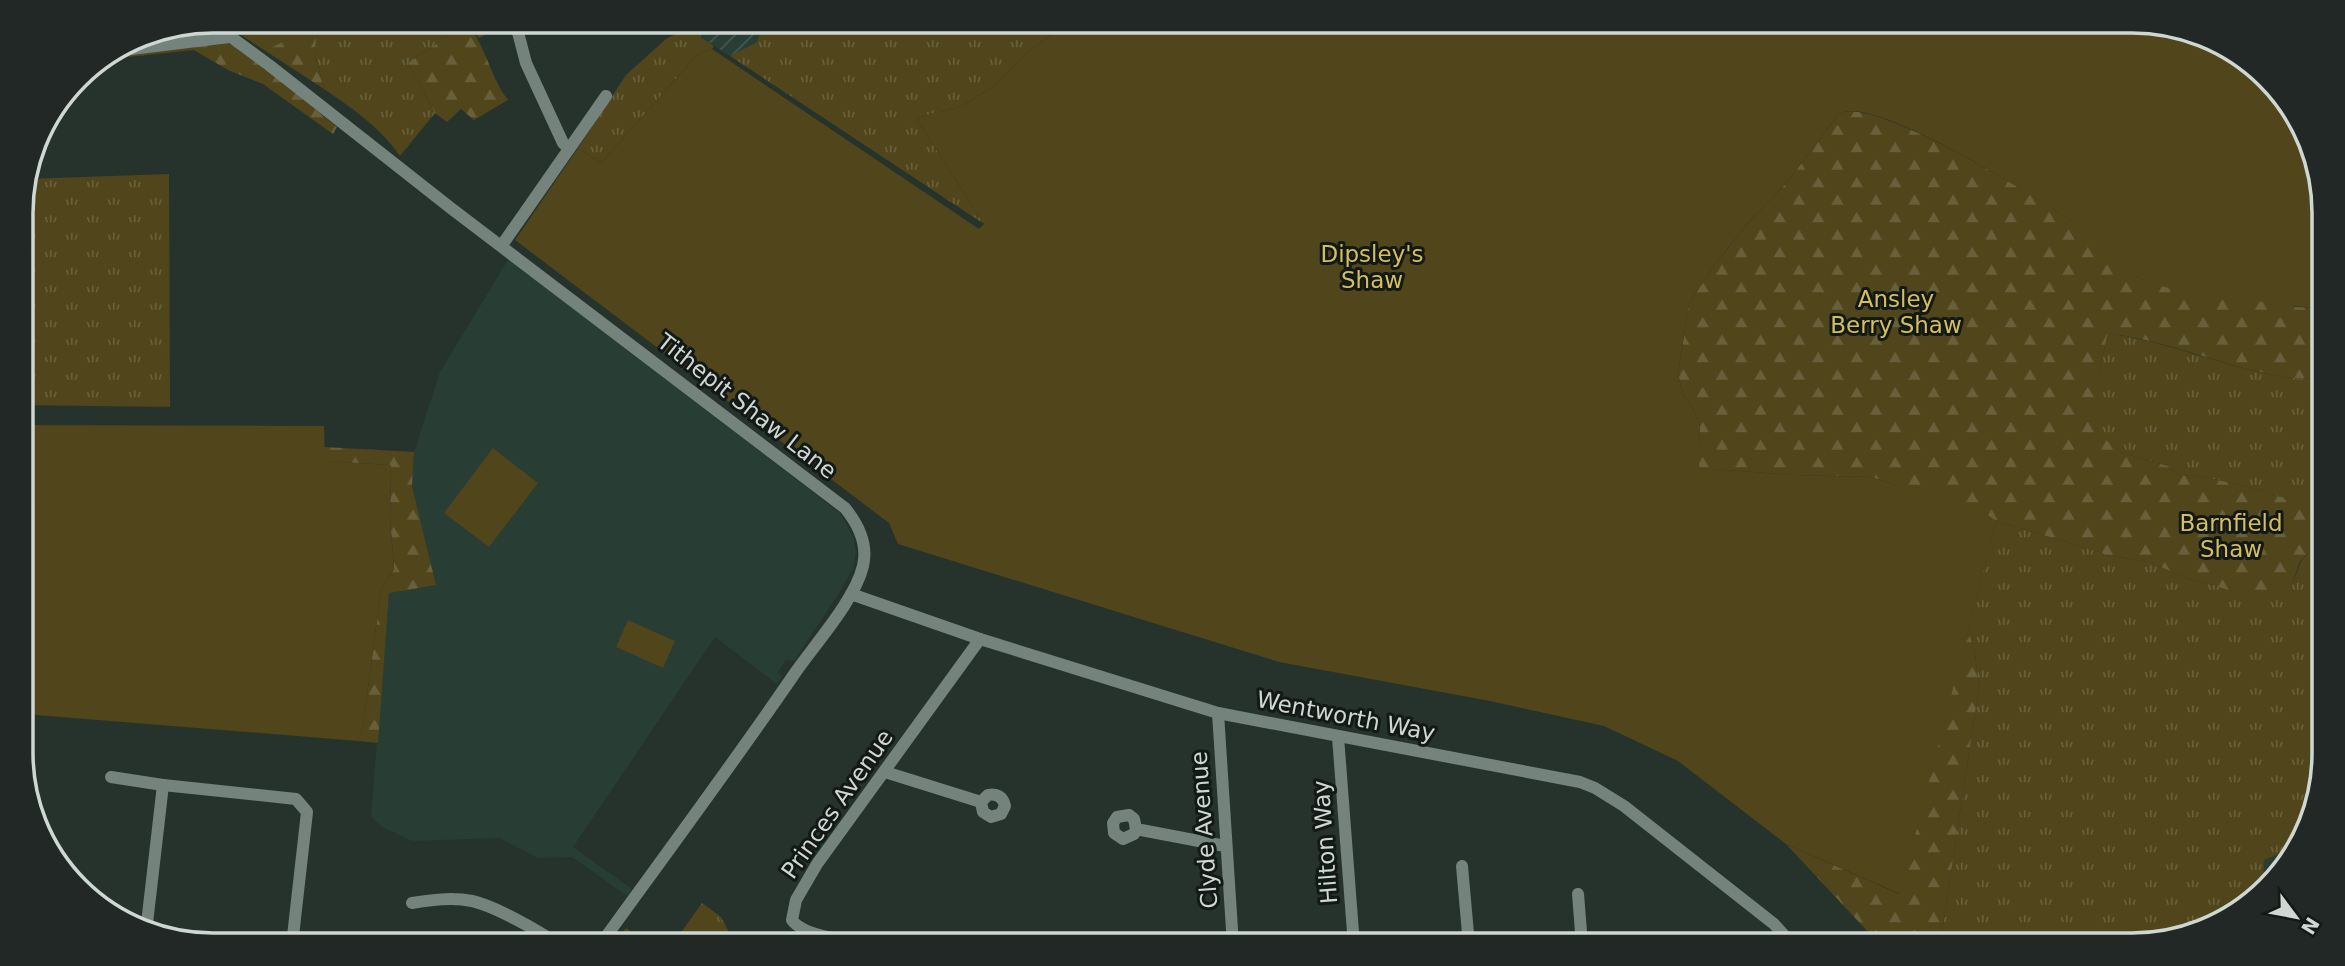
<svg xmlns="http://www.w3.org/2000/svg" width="2345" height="966" viewBox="0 0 2345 966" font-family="'DejaVu Sans',sans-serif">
<defs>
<pattern id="industrial-furrows" width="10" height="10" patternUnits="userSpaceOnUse" patternTransform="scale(1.75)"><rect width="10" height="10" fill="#283d33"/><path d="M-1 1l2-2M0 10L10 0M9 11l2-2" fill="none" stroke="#465850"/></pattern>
<pattern id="grass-tufts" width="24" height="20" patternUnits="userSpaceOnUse" patternTransform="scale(1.75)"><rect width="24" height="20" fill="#50451b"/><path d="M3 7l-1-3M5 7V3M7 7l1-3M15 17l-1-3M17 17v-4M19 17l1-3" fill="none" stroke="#685f3b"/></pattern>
<pattern id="forest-firs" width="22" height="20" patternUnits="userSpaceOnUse" patternTransform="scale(1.75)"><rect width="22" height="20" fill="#50451b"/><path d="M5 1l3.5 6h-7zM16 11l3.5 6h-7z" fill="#685f3b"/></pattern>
</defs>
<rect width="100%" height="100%" fill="#25332c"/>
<!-- built -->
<g fill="#283d33">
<polygon points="509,258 840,513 854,538 856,552 854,566 841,590 794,661 786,660 778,672 782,677 777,684 715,637 573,847 632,889 627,896 572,857 538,858 499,838 412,841 382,827 371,816 389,592 436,585 412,486 414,452 440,372"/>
<polygon points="2292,849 2263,887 2264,860"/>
</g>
<!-- industrial -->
<polygon fill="url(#industrial-furrows)" points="685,21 758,21 761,34 757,42 730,56 687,28"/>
<!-- grass -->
<g fill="url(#grass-tufts)">
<path d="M322,21H479L485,35L479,38L467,23L408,63L435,113L400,156C380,127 353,109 324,89L315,54L317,23Z"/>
<polygon points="758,21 1069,21 1024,55 997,84 962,106 916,118 984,224 730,56 757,42 762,29"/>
<polygon points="687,28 714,46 712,49 698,54 601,163 578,148 626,75 666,39"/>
<polygon points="169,174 170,407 22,405 21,200 27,179"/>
<path d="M2111,334C2171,342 2226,368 2285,377C2297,379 2310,378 2323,379L2324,753L2310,826L2292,849L2264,860L2263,887L2249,906L2144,945H1940L1979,687L1975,653L1968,629L1996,521L2100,552L2105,555L2149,562L2188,579L2214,585L2291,588L2301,561L2312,548L2305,505L2245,486L2199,476L2178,475L2168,466L2122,453L2093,430L2099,407V375L2107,336Z"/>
<polygon points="702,903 721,917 736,945 672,945"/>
<polygon points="626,928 649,945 613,945"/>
</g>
<!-- forest -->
<g fill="url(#forest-firs)">
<polygon points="226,21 322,21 317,24 315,54 324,89 227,26"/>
<path d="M467,23C486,46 490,77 508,100L474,120L461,109L447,122L435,113L408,63Z"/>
<polygon points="179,28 231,44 266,69 337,127 333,134 263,84 228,70 194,50 100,60 140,35"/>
<path d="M2205,35L2295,307L2323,308V379C2310,378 2297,379 2285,377C2226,368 2171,341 2111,334L2107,336L2099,375V407L2094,430L2122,453L2168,466L2178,475L2199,476L2245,486L2313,507L2316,510L2318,525L2312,549L2300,561L2291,588L2268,600L2247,597L2214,585L2188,579L2149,562L2105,555L2100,552L1996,521L1968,629L1975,653L1979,687L1940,945H1874L1870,934L1786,844L1899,894L1897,485L1870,477L1793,475L1698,468L1700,426L1691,405L1683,394L1678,374L1689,303L1716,263L1748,223L1788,181L1838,115C1866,89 2060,210 2090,234C2107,248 2122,263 2138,278Z"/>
<polygon points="324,447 414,452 412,486 436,585 389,593 378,743 358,741 363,726 381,589 394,569 390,518 391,465 324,461"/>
</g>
<!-- green -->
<g fill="#50451b">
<polygon points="226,21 322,21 267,50 227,26"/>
<path d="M1069,21H2132L2205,35L2284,96L2322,188L2323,308C2287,307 2252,300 2217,295C2192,291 2163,290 2139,278C2121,269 2104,245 2087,232C2056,209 1867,88 1838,115L1788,181L1748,223L1716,263L1689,303L1678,374L1683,394L1691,405L1700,426L1699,468L1793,475L1870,477L1897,485L1947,494L1960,501L1975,506L1996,521L1900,894L1786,844L1678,761L1604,726L1490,701L1279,662L898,544L889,523L515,240L578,148L601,163L698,54L712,49L979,229L984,224L916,118L962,106L997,84L1024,55Z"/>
<polygon points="22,425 324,426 325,461 391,465 390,518 394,569 381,589 363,726 358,741 23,714"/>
<polygon points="493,448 538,483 489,547 444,513"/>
<polygon points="628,620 675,641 663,668 616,647"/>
</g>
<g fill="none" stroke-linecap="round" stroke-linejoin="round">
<!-- minor -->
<g stroke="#74847c" stroke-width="12">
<polyline points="515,21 526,63 563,143 569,149"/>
<path d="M203,23L231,37L269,65L452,209L845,508C858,524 868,545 863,566C855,600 815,644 795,673C732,765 665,855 600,945"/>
<polyline points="115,51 229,37"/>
<polyline points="502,245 606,96"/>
<polyline points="851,594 980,639 1218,713 1580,782 1595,788 1624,806 1774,924 1793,945"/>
<polyline points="1218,713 1233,945"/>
<polyline points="1338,737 1354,945"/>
<path d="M885,772L981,802L983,812L991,817L1001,814L1005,806C1003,797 997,793 988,795L981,802"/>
<polyline points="111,777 163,785"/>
<polyline points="1136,829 1134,834 1123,839 1114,833 1113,823 1117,817 1129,815 1134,819 1136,829 1225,846"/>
<polyline points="1462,866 1469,945"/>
<polyline points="1578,894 1582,945"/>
<path d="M412,903C431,900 452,897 472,901C495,906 539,931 559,945"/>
<polyline points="146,932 163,785 296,799 307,812 292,945"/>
<path d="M880,945C858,942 804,938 792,920L796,900L817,864L980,639"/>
</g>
</g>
<g text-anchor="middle" stroke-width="6" stroke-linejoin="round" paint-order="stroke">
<!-- park labels -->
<g font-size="23" fill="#d6be5f" stroke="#131916">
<text x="1372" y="262">Dipsley's<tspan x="1372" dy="26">Shaw</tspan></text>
<text x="1896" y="307">Ansley<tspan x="1896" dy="26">Berry Shaw</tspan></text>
<text x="2231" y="531">Barnfield<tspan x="2231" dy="26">Shaw</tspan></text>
</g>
<!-- street labels -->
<g font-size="23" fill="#ced7d2" stroke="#131916">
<text transform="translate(747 406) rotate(38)" y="8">Tithepit Shaw Lane</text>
<text transform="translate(1346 716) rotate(11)" y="8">Wentworth Way</text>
<text transform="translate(837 804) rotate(-55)" y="8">Princes Avenue</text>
<text transform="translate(1204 830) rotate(-94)" y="8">Clyde Avenue</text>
<text transform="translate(1325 842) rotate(-94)" y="8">Hilton Way</text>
</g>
</g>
<!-- crop -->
<path d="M0 0H2345V966H0ZM213 33H2132A180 180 0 0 1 2312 213V753A180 180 0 0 1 2132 933H213A180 180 0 0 1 33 753V213A180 180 0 0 1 213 33Z" fill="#222825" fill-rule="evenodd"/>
<path fill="none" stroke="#ced7d2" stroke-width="3.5" d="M213 33H2132A180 180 0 0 1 2312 213V753A180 180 0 0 1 2132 933H213A180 180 0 0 1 33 753V213A180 180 0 0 1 213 33Z"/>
<!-- north arrow -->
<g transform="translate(2296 917) rotate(122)" stroke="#131916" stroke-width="5" paint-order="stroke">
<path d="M0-5L12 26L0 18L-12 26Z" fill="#ced7d2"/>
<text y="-10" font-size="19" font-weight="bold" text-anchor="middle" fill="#ced7d2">N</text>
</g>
</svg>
